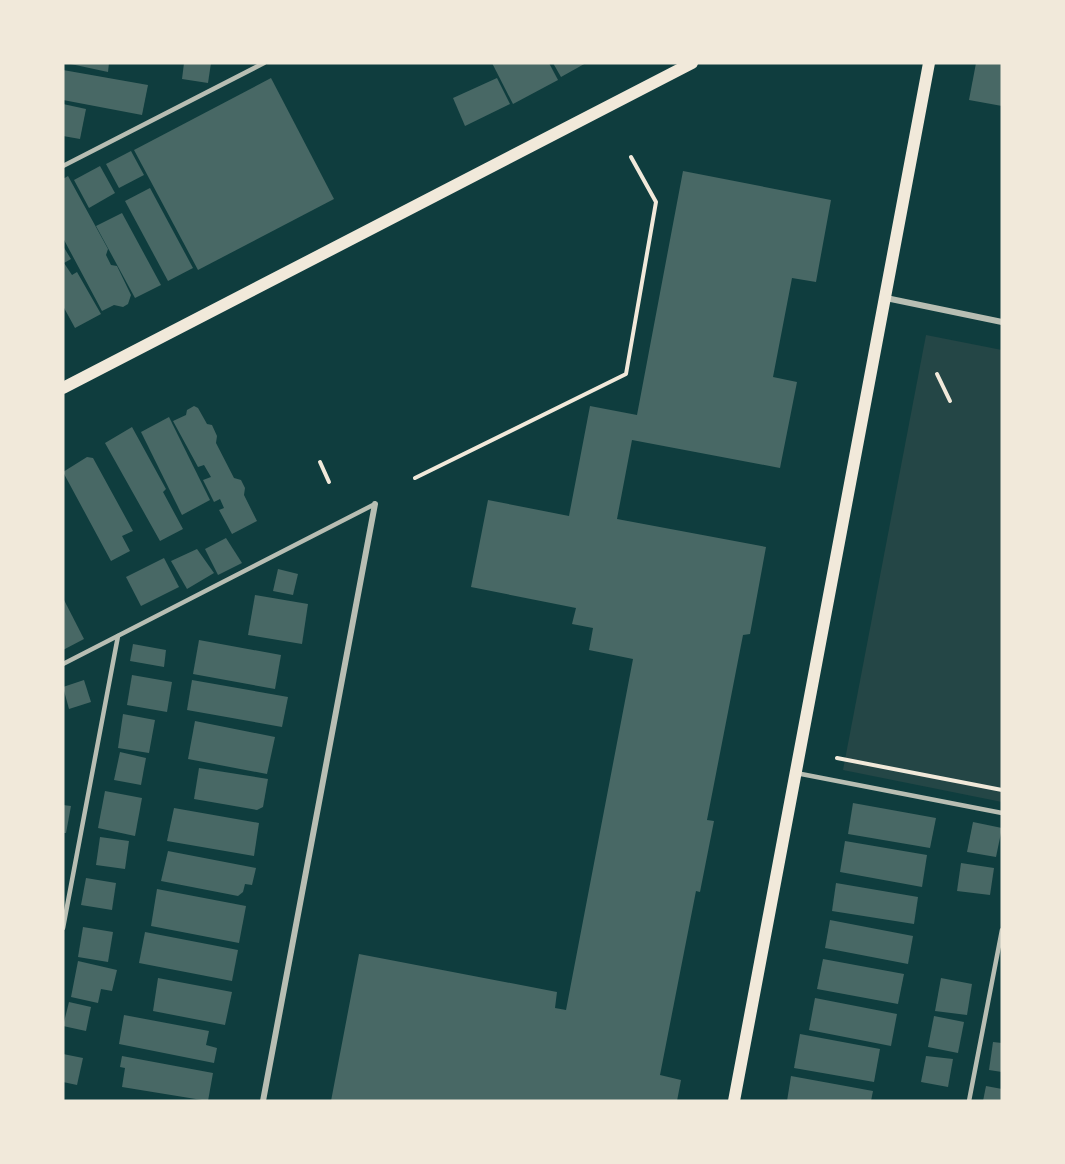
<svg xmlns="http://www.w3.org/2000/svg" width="1065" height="1164" viewBox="0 0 1065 1164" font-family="'PT Sans',sans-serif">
<rect width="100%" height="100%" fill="#0f3d3e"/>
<!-- green -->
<polygon fill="#244646" points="926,335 1002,350 1002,802 843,770"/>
<!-- building -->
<g fill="#486865">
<polygon points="66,63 109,63 108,72"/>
<polygon points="184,63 211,63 208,83 182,79"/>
<polygon points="492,63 549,63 558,80 513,104"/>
<polygon points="553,63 586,63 561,77"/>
<polygon points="976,63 1002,63 1002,106 969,100"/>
<polygon points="63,70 148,85 142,115 63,100"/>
<polygon points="271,78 334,199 198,270 134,150"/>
<polygon points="497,78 510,104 465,126 453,98"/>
<polygon points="63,104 86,109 80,139 63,136"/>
<polygon points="131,151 144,175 119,188 106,164"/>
<polygon points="100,166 115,193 89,208 74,180"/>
<polygon points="683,171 831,200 816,282 792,278 773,377 797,382 780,468 632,440 617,519 766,547 750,634 743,635 707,820 714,821 700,892 696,891 660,1075 681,1080 677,1101 331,1101 359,954 557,992 555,1008 566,1010 633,659 589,650 593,628 572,624 576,608 471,587 488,500 569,516 590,406 637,415"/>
<polygon points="68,176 108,249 106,255 111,265 117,266 131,295 128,304 123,307 114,305 102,311 63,238 63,179"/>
<polygon points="150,188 193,268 168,281 125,201"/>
<polygon points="122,213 161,285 135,298 96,226"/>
<polygon points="63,246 71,259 64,263 72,275 77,272 101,314 75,328 63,306"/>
<polygon points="194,406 198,408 207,424 212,425 217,436 216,443 234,478 241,480 245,488 244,495 257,521 232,534 219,510 224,508 220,499 214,502 203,480 211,477 204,465 198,467 173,421 186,415 187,410"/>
<polygon points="169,417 210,500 182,515 141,432"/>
<polygon points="132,427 166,489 163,492 183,529 160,541 105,443"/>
<polygon points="87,457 93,458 133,531 122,536 130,551 111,561 63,472"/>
<polygon points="226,538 242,563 218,575 205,549"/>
<polygon points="197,549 214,573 187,589 171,561"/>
<polygon points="164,558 179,587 141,606 126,577"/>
<polygon points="278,569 298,574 293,595 273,591"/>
<polygon points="255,595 308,604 302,644 248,635"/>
<polygon points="63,598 84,639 63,650"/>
<polygon points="199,640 281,655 275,689 193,674"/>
<polygon points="133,644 166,650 164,667 130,661"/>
<polygon points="132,675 172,682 167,712 127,705"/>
<polygon points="84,680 91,702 69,709 63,687"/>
<polygon points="192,680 288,697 282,727 187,710"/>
<polygon points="123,714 155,720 149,753 118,748"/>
<polygon points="195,721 275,737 267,774 188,759"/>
<polygon points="120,752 146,758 141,785 114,780"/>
<polygon points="199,768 268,779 263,807 257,810 194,799"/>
<polygon points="105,791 142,798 135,836 98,828"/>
<polygon points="853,803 936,818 930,848 848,834"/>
<polygon points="63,805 71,806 66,833 63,833"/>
<polygon points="174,808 259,823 254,856 167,841"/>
<polygon points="973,822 1002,828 996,857 967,852"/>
<polygon points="100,837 129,841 125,869 96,865"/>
<polygon points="845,841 927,855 922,887 840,872"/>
<polygon points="168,851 256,868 252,885 245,884 243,892 238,896 161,881"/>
<polygon points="961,863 994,868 990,895 957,891"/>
<polygon points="86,878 116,883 112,910 81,905"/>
<polygon points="836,883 918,897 914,924 832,911"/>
<polygon points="157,889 246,906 239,943 151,926"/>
<polygon points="830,920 913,936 908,964 825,948"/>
<polygon points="83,927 113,932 108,962 78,957"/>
<polygon points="145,932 238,950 232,981 139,963"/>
<polygon points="823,959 904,974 898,1004 817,989"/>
<polygon points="78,961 117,970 112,991 101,989 98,1003 71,997"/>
<polygon points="158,978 232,992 225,1025 153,1011"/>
<polygon points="941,978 972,984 967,1015 935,1011"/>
<polygon points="815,998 897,1014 891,1046 809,1030"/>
<polygon points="69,1002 91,1007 86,1031 63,1026"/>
<polygon points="124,1015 209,1031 206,1045 217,1048 214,1063 119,1044"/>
<polygon points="934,1016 964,1022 958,1053 928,1047"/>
<polygon points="800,1034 880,1049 874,1082 794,1068"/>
<polygon points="993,1042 1002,1043 1002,1072 989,1070"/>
<polygon points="63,1054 83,1058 77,1085 63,1082"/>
<polygon points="122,1056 213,1073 208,1101 122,1087 125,1068 120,1067"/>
<polygon points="926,1056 953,1059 948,1087 921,1082"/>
<polygon points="791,1076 873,1091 871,1101 787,1101"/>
<polygon points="986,1086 1002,1089 1002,1101 983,1101"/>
</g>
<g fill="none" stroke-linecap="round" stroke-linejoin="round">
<!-- path -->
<g stroke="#f1e9da" stroke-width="4">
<polyline points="937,374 950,401"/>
<polyline points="320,462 329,482"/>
<polyline points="415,478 626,374 656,202 631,157"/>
<polyline points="837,758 1002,790"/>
</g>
<!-- service -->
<g stroke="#b8beb3" stroke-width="4.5">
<polyline points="63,166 264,63"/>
<polyline points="63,664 375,504"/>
<polyline points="796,773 1002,813"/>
<polyline points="63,928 118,636"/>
<polyline points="969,1101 1002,930"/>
</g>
<!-- minor -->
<g stroke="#b8beb3" stroke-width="6">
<polyline points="886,298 1002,322"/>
<polyline points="263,1101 375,504"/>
</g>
<!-- secondary -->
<g stroke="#f1e9da" stroke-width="12">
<polyline points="63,388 692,63"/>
<polyline points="734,1101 929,63"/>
</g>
</g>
<!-- border -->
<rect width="1065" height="1164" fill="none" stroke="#f1e9da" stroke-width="129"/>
</svg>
